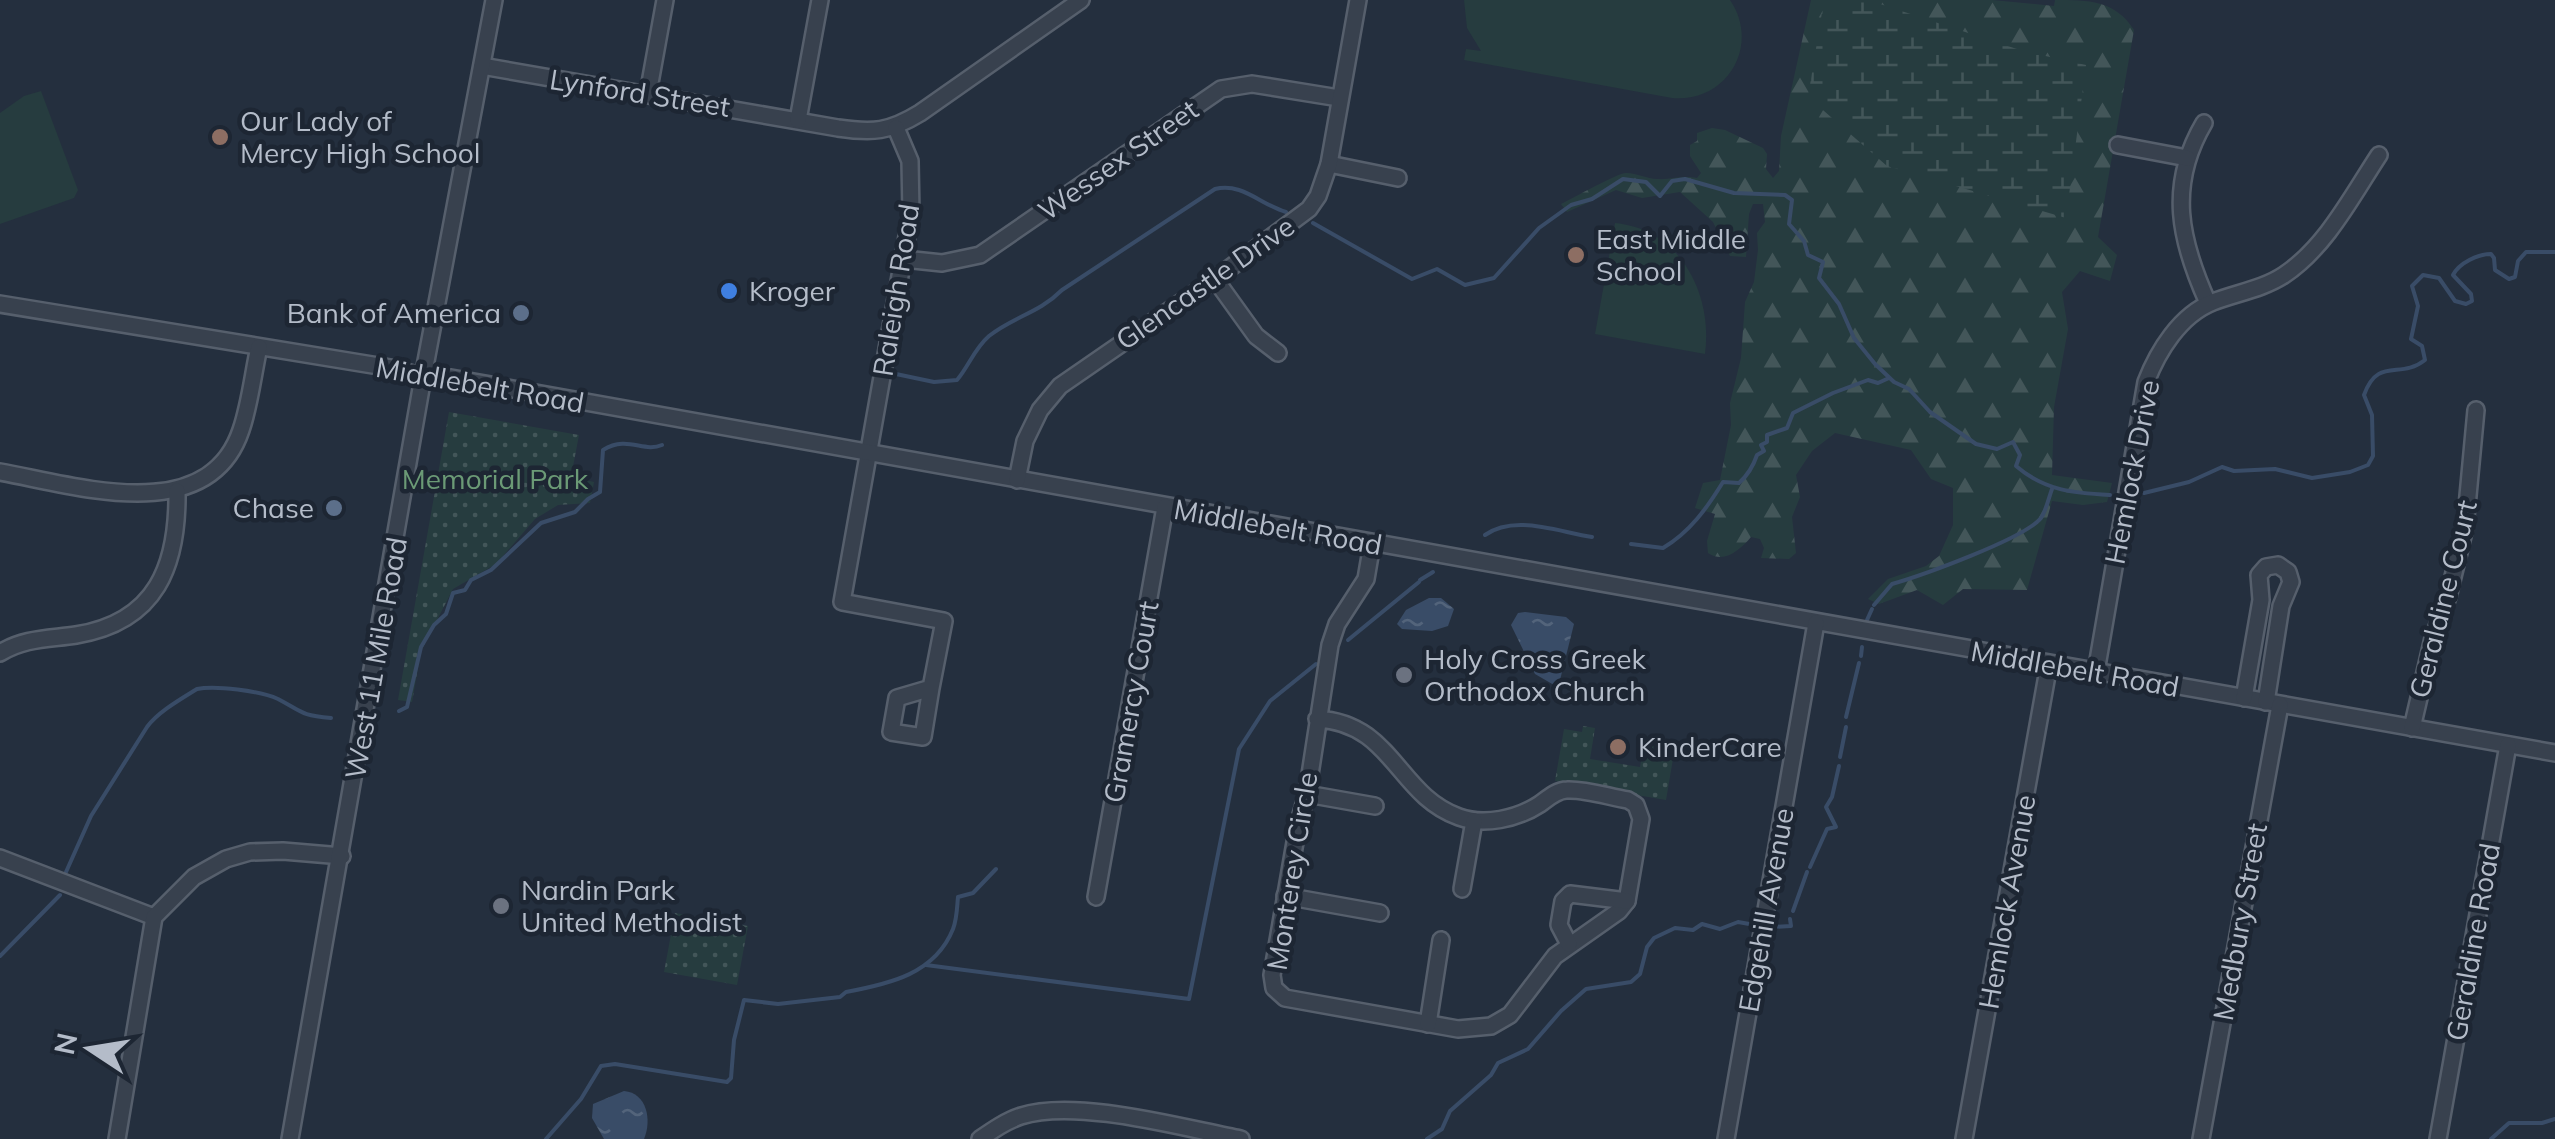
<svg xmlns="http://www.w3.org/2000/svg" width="2555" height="1139" viewBox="0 0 2555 1139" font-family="Mulish,sans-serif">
<defs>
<pattern id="grass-dots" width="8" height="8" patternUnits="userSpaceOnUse" patternTransform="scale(2.5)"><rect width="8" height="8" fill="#263c3f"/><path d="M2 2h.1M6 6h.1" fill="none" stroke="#435659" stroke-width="1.8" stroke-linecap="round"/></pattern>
<pattern id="forest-firs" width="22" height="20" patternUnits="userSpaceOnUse" patternTransform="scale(2.5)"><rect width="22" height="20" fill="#263c3f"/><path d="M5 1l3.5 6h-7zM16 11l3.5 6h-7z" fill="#435659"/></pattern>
<pattern id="wetland-marsh" width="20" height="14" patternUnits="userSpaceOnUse" patternTransform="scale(2.5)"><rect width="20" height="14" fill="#263c3f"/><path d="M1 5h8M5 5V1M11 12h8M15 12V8" fill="none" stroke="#435659"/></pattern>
<pattern id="water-ripples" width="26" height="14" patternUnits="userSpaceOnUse" patternTransform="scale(2.5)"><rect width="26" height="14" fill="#394c67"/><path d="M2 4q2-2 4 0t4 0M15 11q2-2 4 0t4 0" fill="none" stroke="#53647b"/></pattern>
</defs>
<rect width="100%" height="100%" fill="#242f3e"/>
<!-- grass -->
<g fill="url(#grass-dots)">
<polygon points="449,412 579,435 571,477 594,482 590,503 558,505 535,519 496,564 453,589 421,651 412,702 398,700"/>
<polygon points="1583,726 1595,728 1590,759 1640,767 1645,736 1676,741 1666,800 1555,781 1564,729 1582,732"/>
<polygon points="675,913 748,926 737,985 664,972"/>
</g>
<!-- forest -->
<path fill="url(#forest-firs)" d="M1811,0H1992L2054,6L2055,0C2088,0 2115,0 2134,30L2098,237L2117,255L2110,281L2080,271L2062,292L2068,329L2054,407L2052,475L2112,483L2107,502L2083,505L2052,501L2027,590L1963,589L1943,605L1917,590L1879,604L1868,599L1888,579L1926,566L1939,556L1953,525V488L1931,479L1911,450L1835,433L1812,451L1796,475L1800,497L1792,517L1796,553L1789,559L1761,558L1764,548L1760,539L1751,537C1740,550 1724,564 1708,553L1707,541L1715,514L1695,508L1703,483L1720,480L1731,425L1730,403L1741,358L1745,302L1754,282L1758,250L1757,233L1765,222L1763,204H1753L1749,214L1746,257L1730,256L1713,222L1680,192L1642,198L1616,190L1567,212L1561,204C1573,198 1618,173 1626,173C1637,173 1647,179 1657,179C1672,180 1680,175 1697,178L1701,173L1690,156V145L1697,141V133L1712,128L1725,130L1763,148L1767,154L1766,169L1773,178L1779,171L1781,136Z"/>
<!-- wetland -->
<polygon fill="url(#wetland-marsh)" points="1824,0 1868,0 2023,51 2086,65 2066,218 1887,166 1808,97"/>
<!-- garden -->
<g fill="#263c3f">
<path d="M1464,0H1730C1761,45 1727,103 1672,98L1464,60L1466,49L1481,51L1467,28Z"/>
<polygon points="41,91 78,190 74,198 0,224 0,113 24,96"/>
<path d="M1615,223C1680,229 1713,294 1705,354L1595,334Z"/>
</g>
<!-- water -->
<g fill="url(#water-ripples)">
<polygon points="1429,598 1441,598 1454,609 1448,626 1432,631 1402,629 1397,624 1406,610"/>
<polygon points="1525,612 1566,617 1574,624 1560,680 1554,685 1535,674 1511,625 1518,613"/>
<path d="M624,1091C647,1093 652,1120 644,1139H604L592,1118L593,1104Z"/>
</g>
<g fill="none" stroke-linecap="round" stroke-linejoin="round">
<!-- stream -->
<g stroke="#394c67" stroke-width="4">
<path d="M1313,223L1412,279L1437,269L1465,285L1494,278L1539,228L1571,205L1592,199L1623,179L1646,182L1660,196L1672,181L1685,179L1734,193L1785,195L1792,200L1789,224L1804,241L1808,255L1823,262L1819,278L1839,304L1854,338L1875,364L1894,382L1909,389L1930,412L1976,444L1997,449L2013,442L2020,455L2016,466C2045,491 2074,493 2110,495"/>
<path d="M896,374L934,382L957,380C969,366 974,349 989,336C1014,316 1038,314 1062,290L1215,189C1242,182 1261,205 1286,212"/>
<path d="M2144,493L2189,482L2222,467L2234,471L2275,469L2312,478L2350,472L2368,465L2373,456L2372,415L2364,395C2378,356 2400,380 2425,360L2422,346L2411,339L2418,306L2412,286L2423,275L2439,278L2455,301L2466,304L2472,301L2471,294L2453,275C2459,263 2478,254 2491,254L2494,258L2495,270L2509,279L2515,277L2518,261L2526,252H2555"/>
<path d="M1485,535C1515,514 1558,532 1592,537"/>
<path d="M1631,544L1663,548C1690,532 1707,508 1723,482L1739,483C1748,475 1753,467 1757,455L1764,451L1761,445L1767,442V435L1787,428L1793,413L1833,393L1868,380L1878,383L1889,378"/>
<polyline points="1420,580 1433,572"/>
<path d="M1874,605L1892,584C1920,576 2024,539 2041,518C2046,511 2049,497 2052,489"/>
<polyline points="1867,620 1872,609"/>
<polyline points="1348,640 1419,582"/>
<polyline points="1861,656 1862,647"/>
<path d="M399,711L407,707L421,647L434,625L446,614L453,593L465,590L471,580L491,570L541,523L575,512L588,499L600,492L603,450C628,435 643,453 662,445"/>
<polyline points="1846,717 1859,663"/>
<polyline points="1840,757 1846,727"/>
<polyline points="1810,867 1827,829 1836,827 1826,807 1832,797 1839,766"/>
<path d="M66,872L91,816L147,727C158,712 181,699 197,689C215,685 260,691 278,699C303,712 299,715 331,718"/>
<polyline points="1793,911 1807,872"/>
<polyline points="1771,927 1791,926 1790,919"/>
<polyline points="0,956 60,895"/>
<polyline points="926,965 1189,999 1239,749 1270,701 1316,664"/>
<path d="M546,1139L581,1099L601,1066L615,1064L727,1082L731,1078L734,1040L744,1000L778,1004L840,997L846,992C889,984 935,974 953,929C957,919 957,907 958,897L973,893L996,869"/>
<polyline points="1427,1139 1442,1129 1450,1111 1491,1075 1498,1063 1528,1049 1561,1011 1586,989 1631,982 1640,974 1647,947 1654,938 1675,928 1693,930 1702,924 1720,929 1738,922 1755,925"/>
<polyline points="2491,1139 2509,1123 2542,1123 2555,1119"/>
</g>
<!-- minor casing -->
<g stroke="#565f6c" stroke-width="20">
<g id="minor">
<path d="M482,66L838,128C873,133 889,132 920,113L1081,0"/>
<polyline points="648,94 665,0"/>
<polyline points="798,120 820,0"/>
<path d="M2204,123C2167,186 2180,241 2208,303"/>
<polyline points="896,128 910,161 911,214 842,602 944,621 931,688 897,698 891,732 923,737 931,688"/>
<polyline points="2118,145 2187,158"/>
<polyline points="1329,164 1398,178"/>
<polyline points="904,259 942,263 980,255 1221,89 1252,84 1339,98"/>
<polyline points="1215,279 1256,336 1278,353"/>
<polyline points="0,304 397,369 423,377 451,378 2555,753"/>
<path d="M0,472C74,485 208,529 241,430C250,404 253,374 259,347"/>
<polyline points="1017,480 1025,441 1040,410 1060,386 1215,279 1309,209 1318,196 1329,164 1358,0"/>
<path d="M0,653C24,638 49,639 76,635C157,622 178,565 177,491"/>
<path d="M2096,672L2146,382C2158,351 2180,315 2213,302C2236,293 2263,289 2284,275C2326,247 2352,196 2379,155"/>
<polyline points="2244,698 2261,600 2259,575 2266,567 2278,565 2288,572 2291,582 2281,606 2266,702"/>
<path d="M1317,719C1393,723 1397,795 1459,817C1484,826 1517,819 1540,804C1548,798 1557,790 1567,790C1586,789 1609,797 1628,800L1636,805L1641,819L1627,901L1619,911L1555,956L1510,1015L1491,1026L1458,1029L1285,998L1274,988L1272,975L1298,825L1307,794L1330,645L1337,624L1366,579L1372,544"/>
<polyline points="2412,728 2433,638 2448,597 2465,528 2476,410"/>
<polyline points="1307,794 1375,806"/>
<polyline points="0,858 154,917"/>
<polyline points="1462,889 1474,821"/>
<polyline points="1285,896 1380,913"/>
<polyline points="1096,897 1165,507"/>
<polyline points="1569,944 1559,925 1563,901 1570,894 1627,901"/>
<polyline points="1428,1024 1441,940"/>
<polyline points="117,1139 154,917 194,877 226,859 250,852 283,851 342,856"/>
<polyline points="290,1139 423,377 494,0"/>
<path d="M980,1139C993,1130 1006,1121 1021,1116C1076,1098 1183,1128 1241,1139"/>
<polyline points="1726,1139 1816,623"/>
<polyline points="1964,1139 2049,664"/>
<polyline points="2201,1139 2280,705"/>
<polyline points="2438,1139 2508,745"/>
</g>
</g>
<!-- minor -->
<use href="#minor" stroke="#38414e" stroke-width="15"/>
</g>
<!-- markers -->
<g fill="#8d6e63" stroke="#1d2633" stroke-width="4">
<circle cx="220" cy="137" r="10"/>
<circle cx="1576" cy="255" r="10"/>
<circle cx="1618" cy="747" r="10"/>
</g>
<circle fill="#3f7fe0" stroke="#1d2633" stroke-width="4" cx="729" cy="291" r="10"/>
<g fill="#5c6f8a" stroke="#1d2633" stroke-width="4">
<circle cx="521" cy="313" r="10"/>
<circle cx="334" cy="508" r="10"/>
</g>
<g fill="#6b7280" stroke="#1d2633" stroke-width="4">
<circle cx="1404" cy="675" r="10"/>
<circle cx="501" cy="906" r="10"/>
</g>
<g text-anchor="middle" stroke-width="9" stroke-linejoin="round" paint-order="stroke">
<!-- street labels -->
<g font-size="28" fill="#b4bcc9" stroke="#1d2633">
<text transform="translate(640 93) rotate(9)" y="10">Lynford Street</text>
<text transform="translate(1118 160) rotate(-35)" y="10">Wessex Street</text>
<text transform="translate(1205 283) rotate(-35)" y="10">Glencastle Drive</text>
<text transform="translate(896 290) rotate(-81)" y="10">Raleigh Road</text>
<text transform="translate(480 385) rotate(10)" y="10">Middlebelt Road</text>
<text transform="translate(2132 472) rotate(-79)" y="10">Hemlock Drive</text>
<text transform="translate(1278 527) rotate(10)" y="10">Middlebelt Road</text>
<text transform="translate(2443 599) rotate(-76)" y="10">Geraldine Court</text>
<text transform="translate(376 658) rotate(-80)" y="10">West 11 Mile Road</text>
<text transform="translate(2075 669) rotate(10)" y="10">Middlebelt Road</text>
<text transform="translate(1131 702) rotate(-80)" y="10">Gramercy Court</text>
<text transform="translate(1292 871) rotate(-81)" y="10">Monterey Circle</text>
<text transform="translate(2007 902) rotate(-80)" y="10">Hemlock Avenue</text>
<text transform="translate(1766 910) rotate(-80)" y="10">Edgehill Avenue</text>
<text transform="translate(2240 922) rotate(-80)" y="10">Medbury Street</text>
<text transform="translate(2473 942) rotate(-80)" y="10">Geraldine Road</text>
</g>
<!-- poi labels -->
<g font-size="28" fill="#b4bcc9" stroke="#1d2633" text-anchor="start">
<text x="240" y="131">Our Lady of<tspan x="240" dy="32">Mercy High School</tspan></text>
<text x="1596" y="249">East Middle<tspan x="1596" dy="32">School</tspan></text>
<text x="749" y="301">Kroger</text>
<text x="501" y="323" text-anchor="end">Bank of America</text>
<text x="314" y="518" text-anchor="end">Chase</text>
<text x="1424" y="669">Holy Cross Greek<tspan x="1424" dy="32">Orthodox Church</tspan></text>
<text x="1638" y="757">KinderCare</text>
<text x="521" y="900">Nardin Park<tspan x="521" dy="32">United Methodist</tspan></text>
</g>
<!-- park labels -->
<g font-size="28" fill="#6b9a76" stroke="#1d2633">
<text x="495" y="489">Memorial Park</text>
</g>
</g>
<!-- north arrow -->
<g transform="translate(90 1049) rotate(282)" stroke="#1d2633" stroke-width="8" paint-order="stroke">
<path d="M0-8L18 38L0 25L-18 38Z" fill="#b4bcc9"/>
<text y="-15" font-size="28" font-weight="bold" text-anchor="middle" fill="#b4bcc9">N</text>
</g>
</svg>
